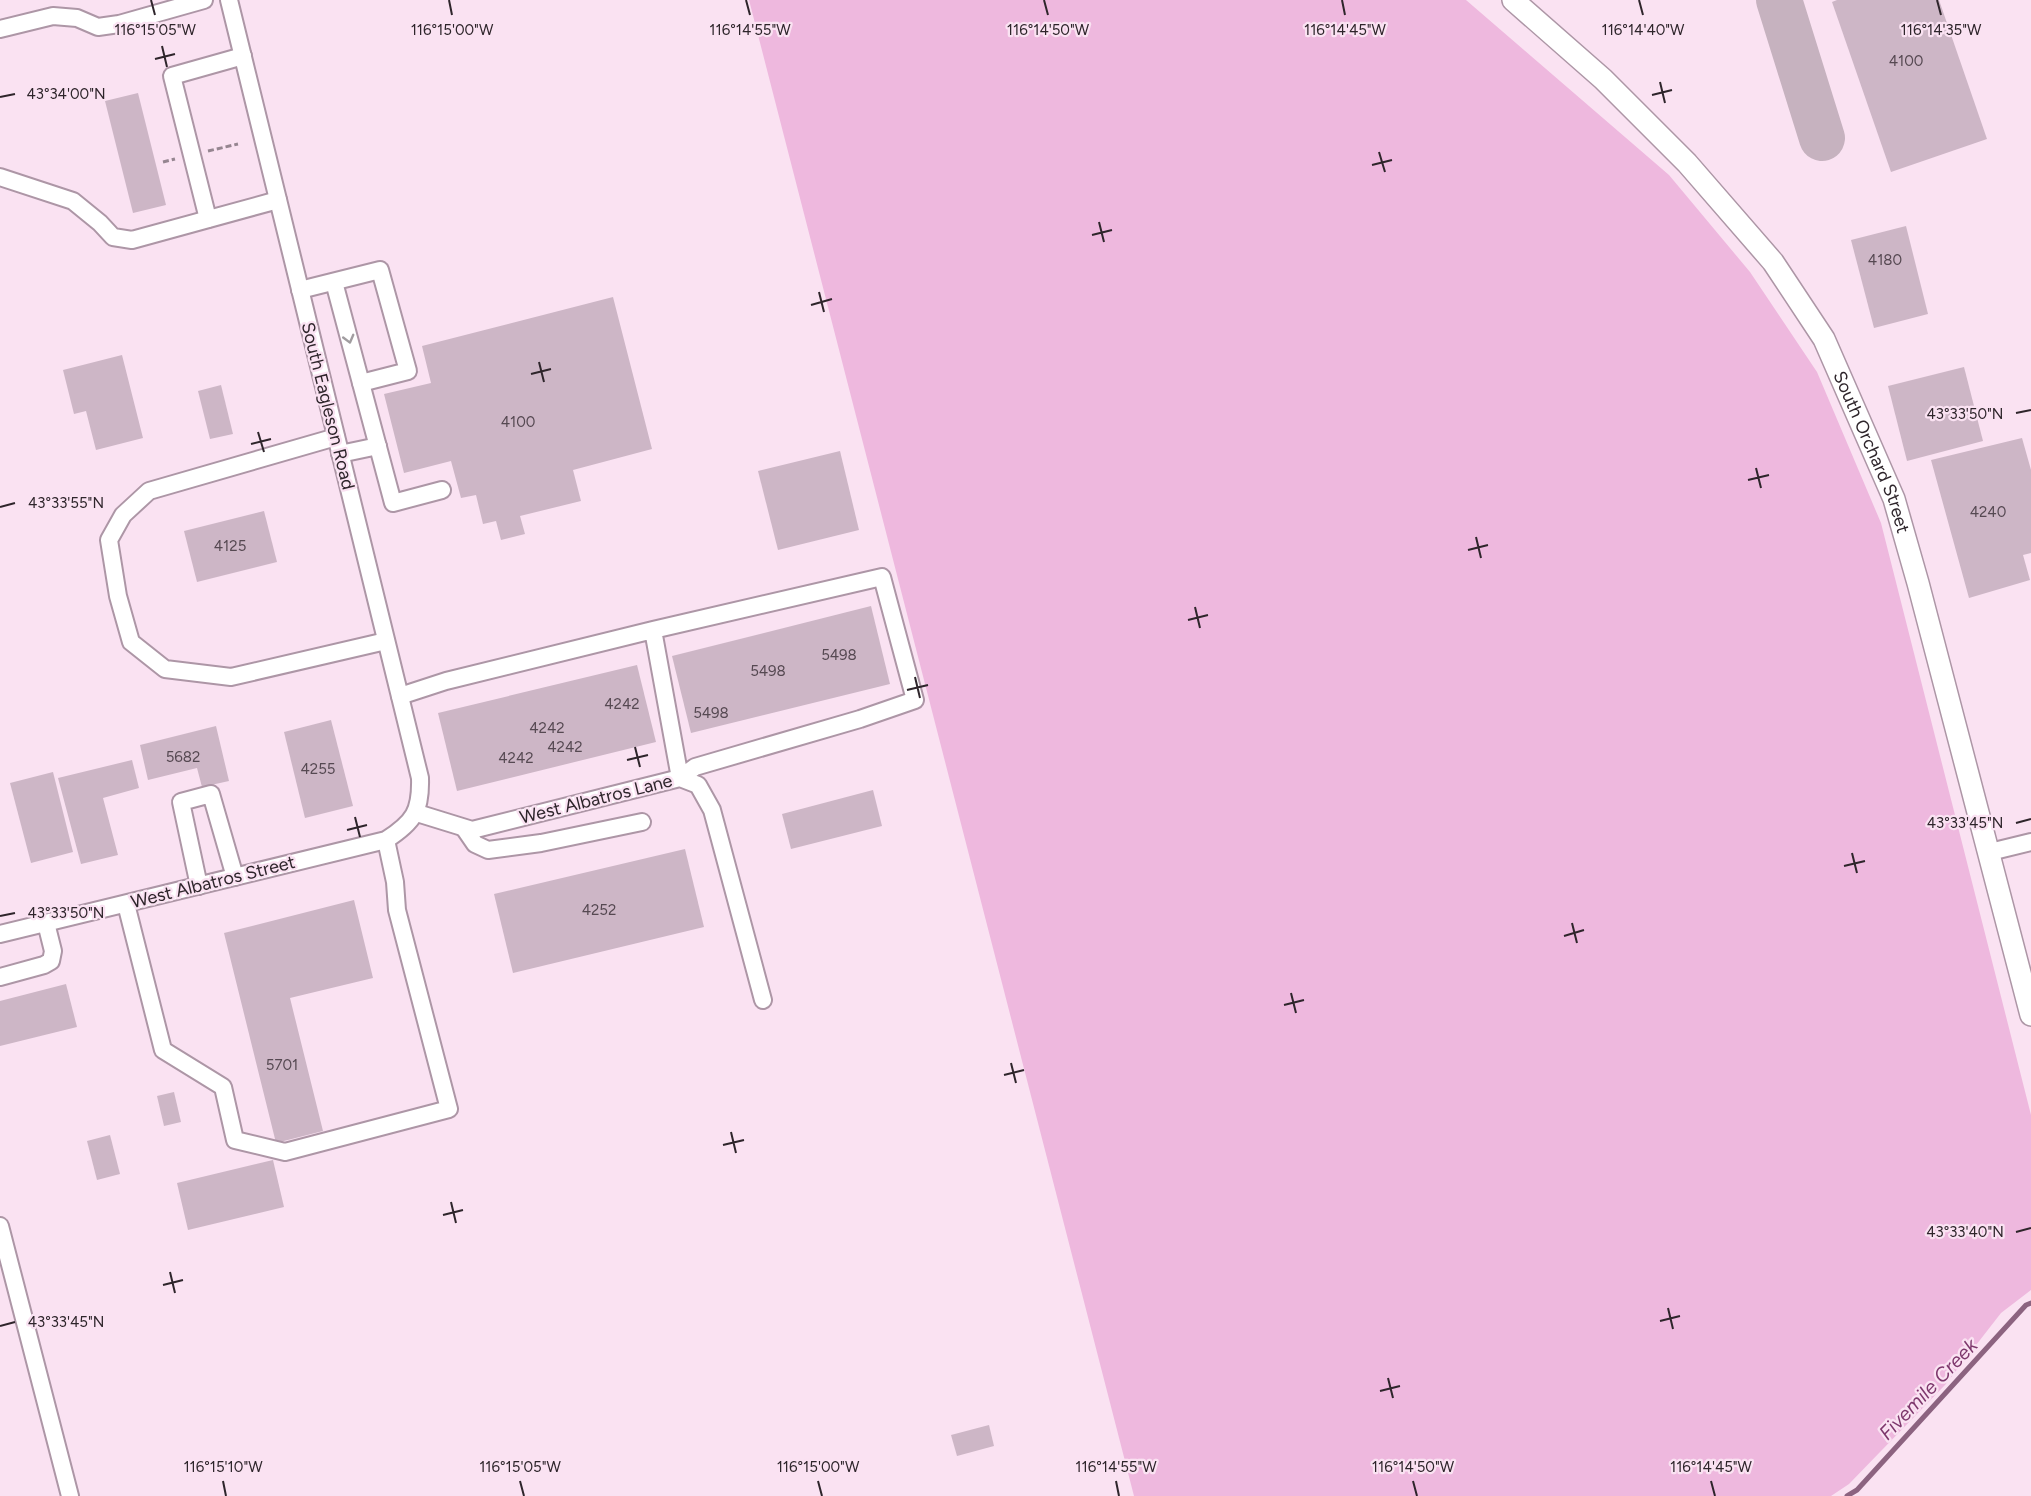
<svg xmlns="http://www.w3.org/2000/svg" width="2031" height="1496" viewBox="0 0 2031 1496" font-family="Figtree,sans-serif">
<rect width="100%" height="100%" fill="#fae2f2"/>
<!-- green -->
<polygon fill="#eeb8de" points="749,0 1466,0 1669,175 1750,272 1817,372 1881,523 2031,1115 2031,1290 2001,1313 1945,1385 1849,1484 1831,1496 1134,1496"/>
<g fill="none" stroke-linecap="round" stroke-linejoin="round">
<!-- stream -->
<polyline stroke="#8c6380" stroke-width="5" points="1847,1496 1857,1490 2026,1305 2031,1303"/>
<!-- taxiway -->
<polyline stroke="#c6b2bf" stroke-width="46" points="1779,0 1822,138"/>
</g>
<!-- building -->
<g fill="#cdb6c6">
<polygon points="1837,0 1939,0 1987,139 1891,172 1832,2"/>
<polygon points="138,93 166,205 133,213 105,101"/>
<polygon points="1906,226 1928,314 1874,328 1851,240"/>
<polygon points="613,297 652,449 573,470 581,501 520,516 525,534 501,540 496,521 483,524 476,495 461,498 451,461 404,473 384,394 431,383 422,346"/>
<polygon points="122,355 143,438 96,450 86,411 74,414 63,370"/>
<polygon points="1964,367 1983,441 1907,461 1888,386"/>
<polygon points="221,385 233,434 210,439 198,391"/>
<polygon points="2022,438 2031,470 2031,553 2023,555 2030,580 1969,598 1931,460"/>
<polygon points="840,451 859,530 778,550 758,471"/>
<polygon points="264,511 277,562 197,582 184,531"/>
<polygon points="871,606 890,684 691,733 672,656"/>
<polygon points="637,665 656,742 457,791 438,713"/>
<polygon points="331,720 353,806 305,818 284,732"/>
<polygon points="216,726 229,781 202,787 197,768 148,780 140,745"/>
<polygon points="132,760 139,788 103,798 118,855 81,864 58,778"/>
<polygon points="53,772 73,852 31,863 10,783"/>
<polygon points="873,790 882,826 791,849 782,814"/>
<polygon points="685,849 704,927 513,973 494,894"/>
<polygon points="354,900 373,978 290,998 323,1131 276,1143 224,933"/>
<polygon points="66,984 77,1027 0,1046 0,1001"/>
<polygon points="174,1092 181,1122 164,1126 157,1096"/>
<polygon points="110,1135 120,1174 97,1180 87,1141"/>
<polygon points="273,1160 284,1207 188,1230 177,1183"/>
<polygon points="989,1425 994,1446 957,1456 951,1435"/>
</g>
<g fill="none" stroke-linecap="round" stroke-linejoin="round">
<!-- minor casing -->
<g stroke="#ad96a6" stroke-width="20">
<g id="minor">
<polyline points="0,29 53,16 77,18 98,27 119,24 204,0"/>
<polyline points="0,177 73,201 100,223 113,237 132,240 278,200"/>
<polyline points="208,219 172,76 243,56"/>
<polyline points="334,282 393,503 442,490"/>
<polyline points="300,290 380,270 408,371 361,383"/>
<polyline points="336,437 149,491 123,515 109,540 118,596 131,642 165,669 231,677 386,641"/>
<polyline points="340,454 378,446"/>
<polyline points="400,696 446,681 653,630 882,577 915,700 860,719 695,767 680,778 653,630"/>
<polyline points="417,813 472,830 680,778 698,785 712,810 763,1000"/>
<polyline points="464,828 475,844 488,850 541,843 642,822"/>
<polyline points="1990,852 2031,842"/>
<polyline points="199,886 181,802 211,794 235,877"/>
<polyline points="126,904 163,1050 223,1087 235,1140 285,1152 449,1109 397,910 395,882 386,840"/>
<path d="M0,934L386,840C414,822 421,811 420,778L229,0"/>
<polyline points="0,977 44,965 51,961 53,951 46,923"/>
<polyline points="0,1226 70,1496"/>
</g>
</g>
<!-- major casing -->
<g stroke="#ad96a6" stroke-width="24">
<g id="major">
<path id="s1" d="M1513,0L1603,79L1687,163L1773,262L1824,339L1894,499L1918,583L2031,1015"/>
</g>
</g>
<!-- path -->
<g stroke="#958590" stroke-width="3" stroke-dasharray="6 3" stroke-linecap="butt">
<polyline points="208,151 238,144"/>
<polyline points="163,162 175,159"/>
</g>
<!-- minor -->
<use href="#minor" stroke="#fff" stroke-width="16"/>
<!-- major -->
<use href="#major" stroke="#fff" stroke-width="21"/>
</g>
<!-- one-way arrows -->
<defs><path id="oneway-chevron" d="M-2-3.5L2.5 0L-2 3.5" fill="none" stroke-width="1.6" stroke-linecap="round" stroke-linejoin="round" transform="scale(1.5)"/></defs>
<use stroke="#a19da0" href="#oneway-chevron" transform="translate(349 339) rotate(75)"/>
<!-- ticks -->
<path fill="none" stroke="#2e252b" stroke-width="2" d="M151,0L155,15M449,0L452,15M746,0L750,15M1044,0L1048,15M1342,0L1345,15M1639,0L1643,15M1937,0L1941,15M162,46L167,67M155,59L175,54M1660,82L1665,103M1652,95L1672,90M0,97L15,94M1379,152L1385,172M1372,165L1392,160M1099,222L1104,242M1092,235L1112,230M819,292L824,312M811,305L832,299M539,362L544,382M531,374L551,369M2016,413L2031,410M258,432L264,452M251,444L271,439M1756,468L1761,488M1748,480L1769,475M0,507L15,503M1476,537L1481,558M1468,550L1488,545M1195,607L1200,628M1188,620L1208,615M915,677L920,698M907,690L928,685M635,747L640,767M627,760L648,755M355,817L360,837M2016,823L2031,819M347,830L367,825M1852,853L1857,873M1844,866L1865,861M0,916L15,913M1572,923L1577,943M1564,936L1584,930M1291,993L1296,1013M1284,1005L1304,1000M1011,1063L1016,1083M1004,1075L1024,1070M731,1132L736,1153M723,1145L744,1140M451,1202L456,1223M443,1215L463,1210M2016,1232L2031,1228M170,1272L175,1293M163,1285L183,1280M1668,1308L1673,1329M1660,1321L1680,1316M0,1326L15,1322M1388,1378L1393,1398M1380,1391L1400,1386M223,1481L226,1496M520,1481L524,1496M818,1481L822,1496M1116,1481L1119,1496M1413,1481L1417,1496M1711,1481L1715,1496"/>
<g text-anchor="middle" stroke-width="4.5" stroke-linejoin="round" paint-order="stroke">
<!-- number labels -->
<g font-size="15" fill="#564952">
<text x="1906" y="66">4100</text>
<text x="1885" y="265">4180</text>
<text x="518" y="427">4100</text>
<text x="1988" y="517">4240</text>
<text x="230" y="551">4125</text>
<text x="839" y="660">5498</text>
<text x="768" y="676">5498</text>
<text x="622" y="709">4242</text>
<text x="711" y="718">5498</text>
<text x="547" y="733">4242</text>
<text x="565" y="752">4242</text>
<text x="183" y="762">5682</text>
<text x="516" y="763">4242</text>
<text x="318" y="774">4255</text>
<text x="599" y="915">4252</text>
<text x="282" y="1070">5701</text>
</g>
<!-- street labels -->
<g font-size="18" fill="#2e252b" stroke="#fae2f2">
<text transform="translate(328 406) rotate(76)" y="6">South Eagleson Road</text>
<text dy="6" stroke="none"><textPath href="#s1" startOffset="585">South Orchard Street</textPath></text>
<text transform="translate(596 799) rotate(-14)" y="6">West Albatros Lane</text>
<text transform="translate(213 882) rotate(-14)" y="6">West Albatros Street</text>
</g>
<!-- water labels -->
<g font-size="20" font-style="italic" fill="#7e386d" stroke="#fae2f2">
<text transform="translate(1928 1389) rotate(-46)" y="7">Fivemile Creek</text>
</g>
</g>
<g font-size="15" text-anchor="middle" fill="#2e252b" stroke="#fae2f2" stroke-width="4.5" stroke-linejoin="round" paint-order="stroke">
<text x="155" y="35">116°15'05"W</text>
<text x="452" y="35">116°15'00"W</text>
<text x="750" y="35">116°14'55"W</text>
<text x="1048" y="35">116°14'50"W</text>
<text x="1345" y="35">116°14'45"W</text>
<text x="1643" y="35">116°14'40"W</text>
<text x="1941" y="35">116°14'35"W</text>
<text x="66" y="99">43°34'00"N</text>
<text x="1965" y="419">43°33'50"N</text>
<text x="66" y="508">43°33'55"N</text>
<text x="1965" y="828">43°33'45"N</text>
<text x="66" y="918">43°33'50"N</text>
<text x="1965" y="1237">43°33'40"N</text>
<text x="66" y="1327">43°33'45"N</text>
<text x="223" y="1472">116°15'10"W</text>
<text x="520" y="1472">116°15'05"W</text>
<text x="818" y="1472">116°15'00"W</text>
<text x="1116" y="1472">116°14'55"W</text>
<text x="1413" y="1472">116°14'50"W</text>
<text x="1711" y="1472">116°14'45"W</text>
</g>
</svg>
